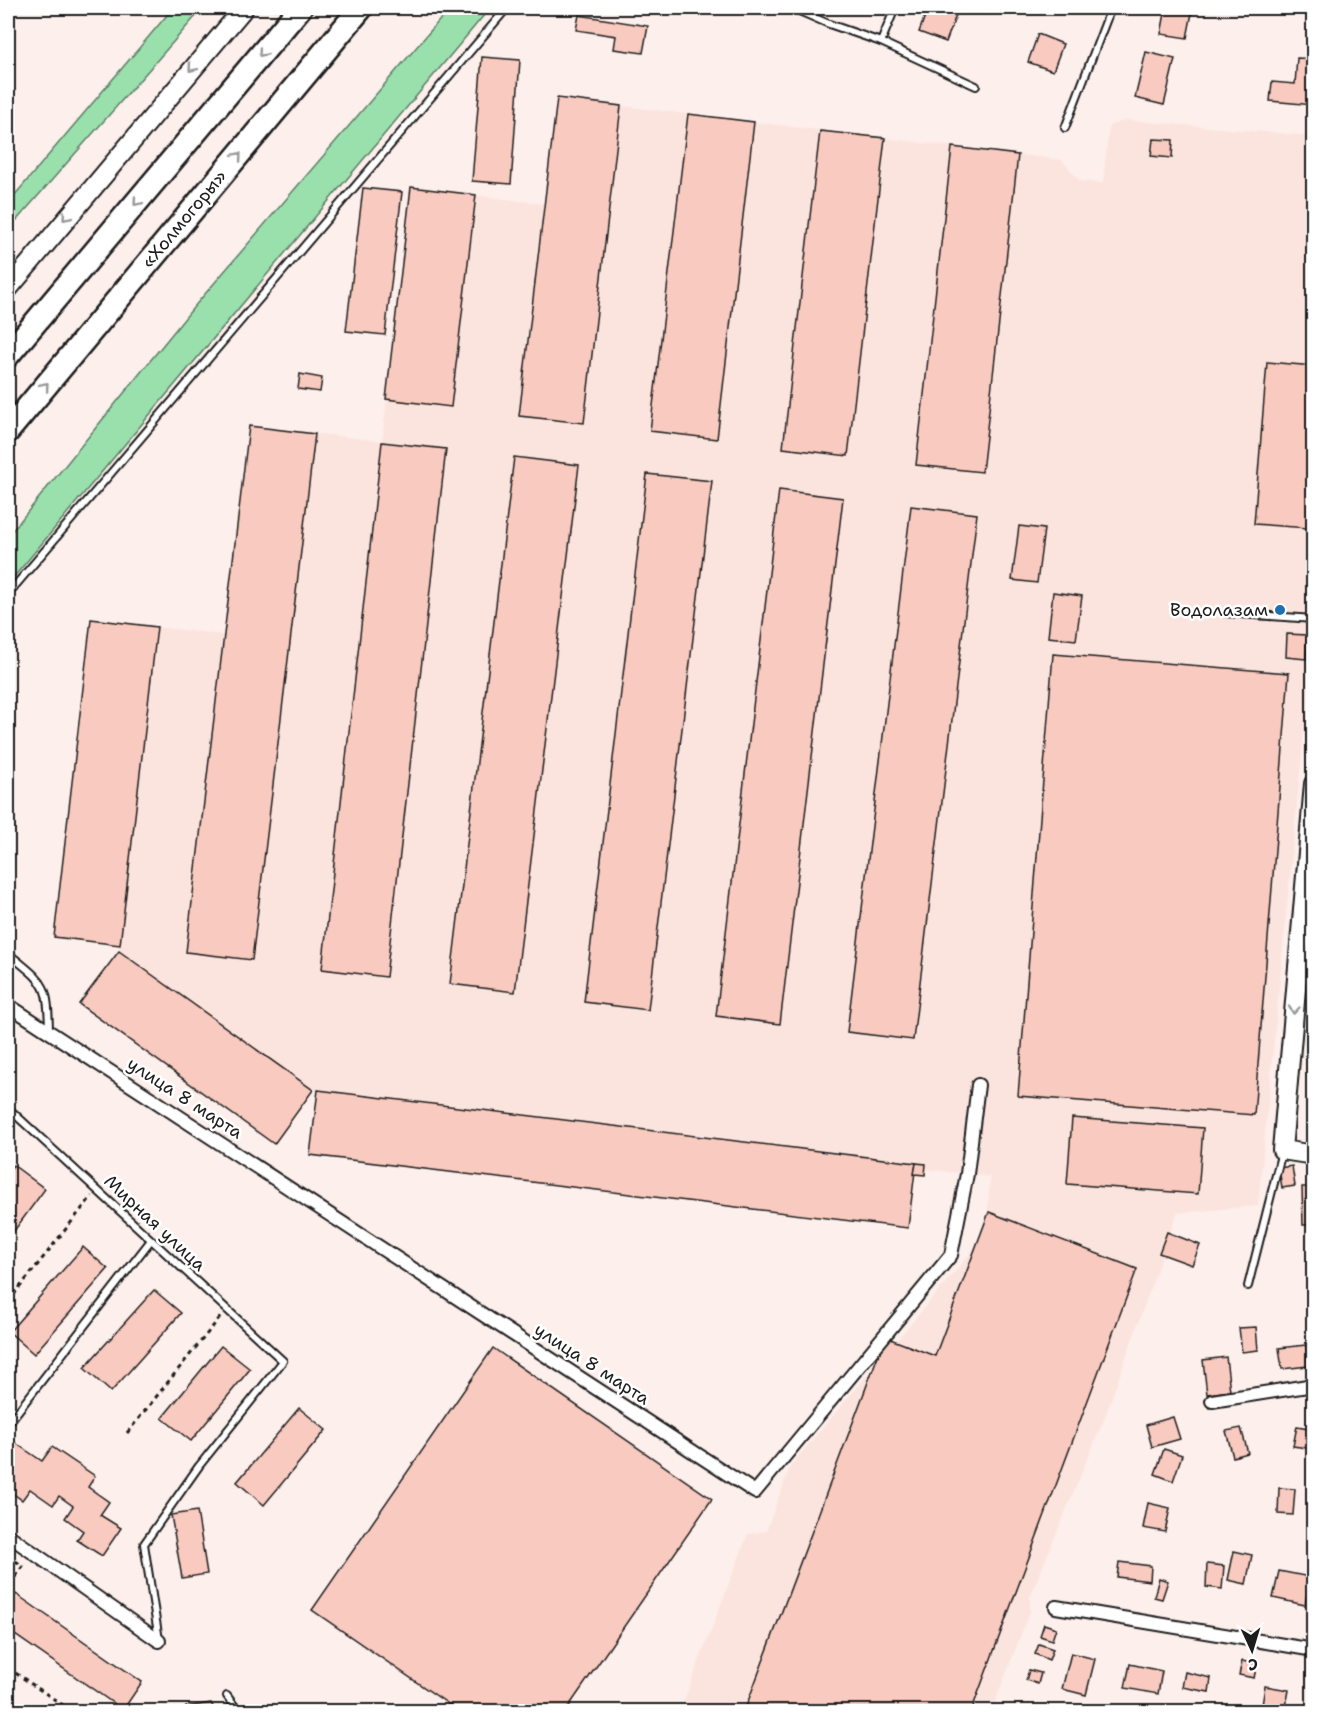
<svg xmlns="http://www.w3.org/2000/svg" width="1321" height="1719" viewBox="0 0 1321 1719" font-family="'Shantell Sans',sans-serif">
<rect width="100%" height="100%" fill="#fdefec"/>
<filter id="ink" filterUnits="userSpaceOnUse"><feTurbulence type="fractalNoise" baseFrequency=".0167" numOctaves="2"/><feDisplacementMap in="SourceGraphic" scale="12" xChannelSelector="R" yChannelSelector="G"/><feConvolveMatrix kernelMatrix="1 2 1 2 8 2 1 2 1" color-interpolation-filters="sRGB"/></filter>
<g filter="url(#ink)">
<!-- built -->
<polygon fill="#fce4de" points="557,98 1062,160 1080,181 1103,183 1109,126 1125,120 1313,136 1314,602 1309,602 1306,658 1311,659 1258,1206 1177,1213 1105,1417 1030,1597 1030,1611 992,1711 680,1711 748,1534 766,1531 791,1465 986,1235 990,1177 926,1169 925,1175 914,1174 908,1228 310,1155 317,1090 79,1004 119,951 119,945 54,937 91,619 224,635 249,426 382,441 411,187 544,204"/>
<!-- green -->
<g fill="#9ae0ad" stroke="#5b7e64" stroke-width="1.5">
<polygon points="173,8 203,8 8,230 8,203"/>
<polygon points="450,8 490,8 8,584 8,536 193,308"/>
</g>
<!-- building -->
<g fill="#f9cabf" stroke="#1c1c1c" stroke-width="1.5">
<polygon points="928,8 956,15 946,42 919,32"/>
<polygon points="1062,8 1077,8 1076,12"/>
<polygon points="1166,8 1193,8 1187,38 1161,34"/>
<polygon points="579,15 648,26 643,53 614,49 616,36 576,30"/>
<polygon points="1038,34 1063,44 1053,71 1028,62"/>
<polygon points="1146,52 1175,59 1164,105 1135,98"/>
<polygon points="482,57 520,60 511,184 472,181"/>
<polygon points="1297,58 1314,59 1314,105 1270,101 1272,82 1295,84"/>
<polygon points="557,98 621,106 584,423 519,416"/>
<polygon points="688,114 754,122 717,439 650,431"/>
<polygon points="820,131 885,138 848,456 783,448"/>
<polygon points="1153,139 1173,140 1172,158 1151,156"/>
<polygon points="952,147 1018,155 982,472 916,465"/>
<polygon points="411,187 476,195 451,407 386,399"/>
<polygon points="363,188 402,192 385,335 346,331"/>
<polygon points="1267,362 1314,366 1314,460 1308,528 1254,524"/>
<polygon points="300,374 322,378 320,392 298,389"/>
<polygon points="249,426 315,434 252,960 186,952"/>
<polygon points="382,442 446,449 386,977 322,969"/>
<polygon points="514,457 579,465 515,992 450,984"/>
<polygon points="647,474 712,481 648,1010 584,1002"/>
<polygon points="779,490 843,498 780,1024 716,1016"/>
<polygon points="911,506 977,514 913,1040 847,1032"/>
<polygon points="1019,526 1044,529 1037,583 1012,580"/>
<polygon points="1053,592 1082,596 1076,640 1048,637"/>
<polygon points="91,619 157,627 120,945 54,937"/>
<polygon points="1287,634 1307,635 1306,659 1286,657"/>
<polygon points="1053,654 1289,673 1254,1115 1018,1096"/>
<polygon points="119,951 313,1090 274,1144 79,1004"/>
<polygon points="1310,1019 1314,1019 1314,1046 1313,1046"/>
<polygon points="318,1090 916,1163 908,1228 310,1155"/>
<polygon points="1072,1118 1203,1128 1198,1194 1067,1184"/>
<polygon points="916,1163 926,1164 925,1175 914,1174"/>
<polygon points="13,1165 45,1189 8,1239 8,1172"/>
<polygon points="1292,1166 1295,1186 1282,1188 1279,1168"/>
<polygon points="1302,1187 1314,1187 1314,1225 1303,1225"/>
<polygon points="989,1212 1137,1269 971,1712 744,1712 885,1337 935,1356"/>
<polygon points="1167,1232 1200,1245 1192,1265 1159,1253"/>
<polygon points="83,1247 108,1269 34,1354 9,1332"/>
<polygon points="1309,1260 1314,1260 1314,1290 1311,1291"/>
<polygon points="154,1290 181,1313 111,1392 84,1368"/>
<polygon points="1256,1327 1258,1350 1242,1352 1239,1328"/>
<polygon points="1306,1345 1308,1366 1282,1369 1279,1348"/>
<polygon points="221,1346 250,1369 191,1441 162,1418"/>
<polygon points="493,1348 712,1499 565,1712 460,1712 312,1610"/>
<polygon points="1226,1357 1230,1391 1207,1394 1203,1360"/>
<polygon points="299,1408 326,1430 264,1505 237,1482"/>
<polygon points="1173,1417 1180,1439 1152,1447 1146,1425"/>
<polygon points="1297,1426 1314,1429 1314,1449 1293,1446"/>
<polygon points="1241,1428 1248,1453 1233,1457 1226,1431"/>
<polygon points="8,1438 42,1461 52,1447 95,1476 88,1487 109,1502 100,1515 121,1528 102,1556 77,1540 83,1531 65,1518 73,1506 59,1496 53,1505 30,1489 22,1500 8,1490"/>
<polygon points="1164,1449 1182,1455 1173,1481 1155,1474"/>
<polygon points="1279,1488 1295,1489 1293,1515 1278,1514"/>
<polygon points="1148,1503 1170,1508 1165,1532 1143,1528"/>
<polygon points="197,1511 207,1574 182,1578 171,1515"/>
<polygon points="1234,1551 1252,1555 1246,1584 1228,1580"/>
<polygon points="1119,1562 1151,1566 1150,1581 1117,1577"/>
<polygon points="1207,1564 1224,1566 1222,1589 1206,1587"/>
<polygon points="1279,1571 1310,1577 1305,1605 1273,1598"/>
<polygon points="1159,1578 1168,1581 1162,1599 1154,1597"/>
<polygon points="16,1594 142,1682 123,1710 8,1630 8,1606"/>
<polygon points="1044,1624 1056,1628 1052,1640 1040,1636"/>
<polygon points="1039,1644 1053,1649 1049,1660 1035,1654"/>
<polygon points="1071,1653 1095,1659 1086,1695 1062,1689"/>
<polygon points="1242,1661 1257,1664 1254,1678 1239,1675"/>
<polygon points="1130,1664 1162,1671 1158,1694 1125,1688"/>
<polygon points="1029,1670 1041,1673 1038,1684 1026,1680"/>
<polygon points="1185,1672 1211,1678 1209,1692 1182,1687"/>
<polygon points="1265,1686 1289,1690 1285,1712 1261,1712"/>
<polygon points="211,1703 216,1712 185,1712 186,1707"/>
<polygon points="8,1705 18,1712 8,1712"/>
<polygon points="1206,1708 1218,1710 1218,1712 1205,1712"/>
</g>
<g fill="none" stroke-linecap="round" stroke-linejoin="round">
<!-- lane casing -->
<g stroke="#1c1c1c" stroke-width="10">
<g id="lane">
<polyline points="792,8 829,24 881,42"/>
<polyline points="895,8 881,42 976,86"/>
<polyline points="1065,128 1111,8"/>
<polyline points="8,594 507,8"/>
<polyline points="1226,613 1314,619"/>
<path d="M8,953C45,984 48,981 49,1031"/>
<polyline points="8,1108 283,1361 199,1466 144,1544 159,1640"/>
<polyline points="8,1123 14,1114"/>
<polyline points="1248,1286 1282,1151"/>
<polyline points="8,1424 151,1240"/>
<polyline points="227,1696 239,1712"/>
</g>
</g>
<!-- street casing -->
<g stroke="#1c1c1c" stroke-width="16">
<g id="street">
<polyline points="8,1005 755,1492 951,1255 967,1174 978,1085"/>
<polyline points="1212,1401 1314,1385"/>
<polyline points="8,1535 159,1641"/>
<polyline points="1056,1607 1314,1650"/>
</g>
</g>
<!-- secondary casing -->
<g stroke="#1c1c1c" stroke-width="22">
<g id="secondary">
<polyline points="8,289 244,8"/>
<polyline points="1314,784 1282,1150 1314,1155"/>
</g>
</g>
<!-- highway casing -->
<g stroke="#1c1c1c" stroke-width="27">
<g id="highway">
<polyline points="8,355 300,8"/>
<polyline points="8,431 361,8"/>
</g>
</g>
<!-- path -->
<g stroke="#1c1c1c" stroke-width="3" stroke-dasharray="4.5 4.5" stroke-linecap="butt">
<polyline points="8,1302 92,1196"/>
<polyline points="127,1433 222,1315"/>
<polyline points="8,1556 23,1566 8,1588"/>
<polyline points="8,1668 73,1712"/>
</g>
<!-- lane -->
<use href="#lane" stroke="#fff" stroke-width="6"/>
<!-- street -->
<use href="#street" stroke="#fff" stroke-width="12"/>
<!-- secondary -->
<use href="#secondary" stroke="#fff" stroke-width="18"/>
<!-- highway -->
<use href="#highway" stroke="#fff" stroke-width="22"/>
</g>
<!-- one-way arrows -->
<defs><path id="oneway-chevron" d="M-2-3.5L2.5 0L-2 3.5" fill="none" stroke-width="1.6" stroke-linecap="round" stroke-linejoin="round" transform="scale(1.5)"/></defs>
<g stroke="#999">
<use href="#oneway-chevron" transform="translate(262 53) rotate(130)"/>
<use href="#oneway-chevron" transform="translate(192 68) rotate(130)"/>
<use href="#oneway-chevron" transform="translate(238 156) rotate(-50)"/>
<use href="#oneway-chevron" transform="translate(137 202) rotate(130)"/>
<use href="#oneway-chevron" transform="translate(66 217) rotate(130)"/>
<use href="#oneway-chevron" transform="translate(45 386) rotate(-50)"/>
<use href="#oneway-chevron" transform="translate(1294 1010) rotate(95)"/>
</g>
</g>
<!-- markers -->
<circle fill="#1f6fb2" stroke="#fff" stroke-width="2" cx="1280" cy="610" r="6"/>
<g text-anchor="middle" stroke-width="5" stroke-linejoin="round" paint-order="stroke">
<!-- street labels -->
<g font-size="18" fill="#1c1c1c" stroke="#fff">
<text transform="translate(184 219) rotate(-50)" y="6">«Холмогоры»</text>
<text transform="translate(185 1098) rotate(33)" y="6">улица 8 марта</text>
<text transform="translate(155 1223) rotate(43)" y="6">Мирная улица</text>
<text transform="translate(592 1364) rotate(33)" y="6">улица 8 марта</text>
</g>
<!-- poi labels -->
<g font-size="18" fill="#1c1c1c" stroke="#fff" text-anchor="end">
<text x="1268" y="616">Водолазам</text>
</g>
</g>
<!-- margin -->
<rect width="1321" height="1719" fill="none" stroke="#fff" stroke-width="30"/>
<rect x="15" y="15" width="1291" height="1689" fill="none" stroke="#1c1c1c" stroke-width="2" filter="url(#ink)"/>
<!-- north arrow -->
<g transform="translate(1252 1650) rotate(176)" stroke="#ffffff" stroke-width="4.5" paint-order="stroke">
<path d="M0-4.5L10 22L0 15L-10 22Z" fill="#1c1c1c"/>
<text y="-9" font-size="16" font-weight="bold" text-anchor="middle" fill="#1c1c1c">С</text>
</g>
</svg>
